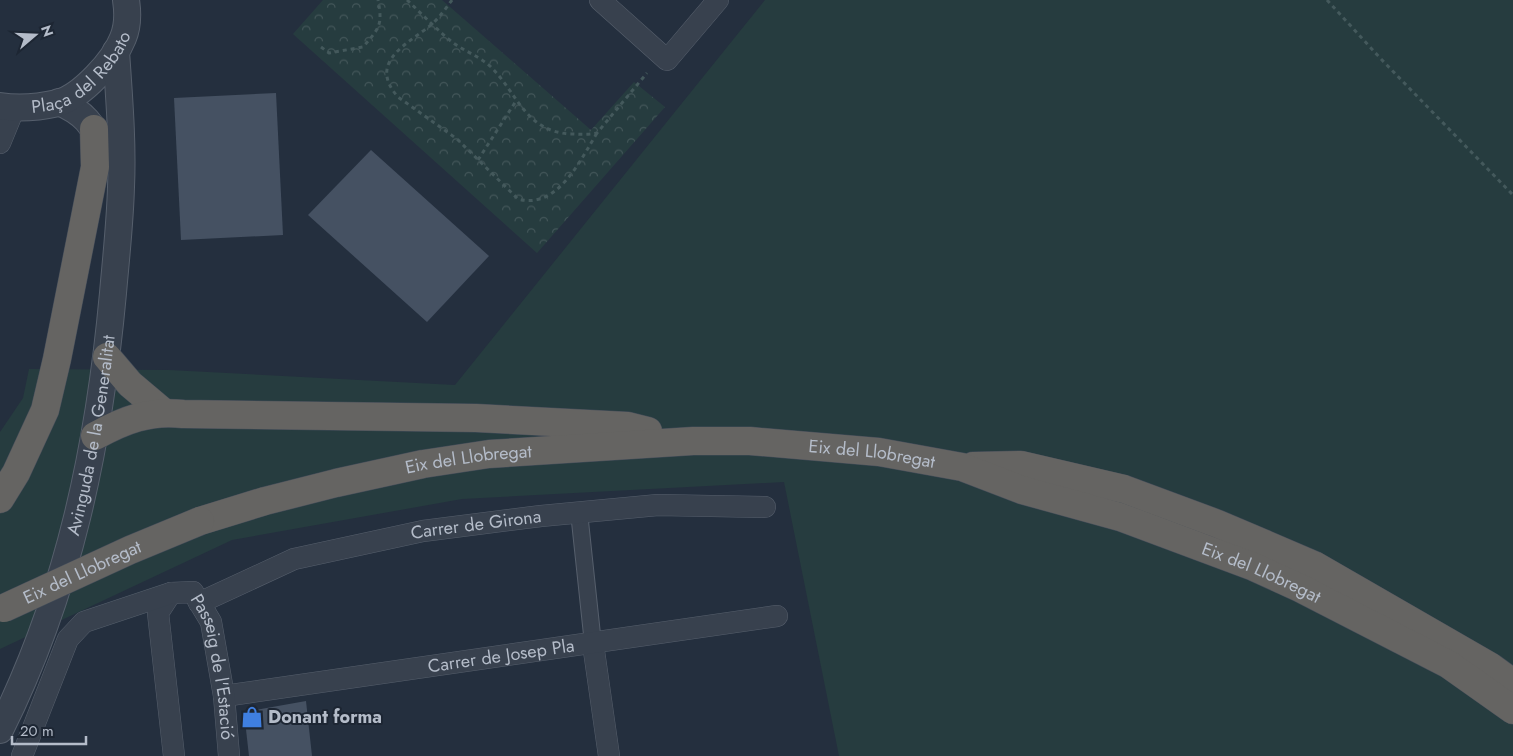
<svg xmlns="http://www.w3.org/2000/svg" width="1513" height="756" viewBox="0 0 1513 756" font-family="Jost,sans-serif">
<defs>
<pattern id="park-crowns" width="20" height="18" patternUnits="userSpaceOnUse" patternTransform="scale(1.25)"><rect width="20" height="18" fill="#263c3f"/><path d="M2 6a3 3 0 1 1 6 0M12 15a3 3 0 1 1 6 0" fill="none" stroke="#435659"/></pattern>
</defs>
<rect width="100%" height="100%" fill="#242f3e"/>
<!-- grass -->
<polygon fill="#263c3f" points="765,0 1513,0 1513,756 839,756 784,482 462,499 232,540 0,649 0,432 23,398 29,369 169,370 455,385"/>
<!-- park -->
<polygon fill="url(#park-crowns)" points="323,0 442,0 591,130 634,82 665,107 537,253 293,34"/>
<!-- building -->
<g fill="#455162">
<polygon points="276,93 283,235 181,240 174,98"/>
<polygon points="371,150 489,256 427,322 308,215"/>
<polygon points="306,701 312,756 249,756 244,712"/>
</g>
<g fill="none" stroke-linecap="round" stroke-linejoin="round">
<!-- pedestrian casing -->
<g stroke="#565f6c" stroke-width="18">
<polyline id="pedestrian" points="579,512 593,644"/>
</g>
<!-- minor casing -->
<g stroke="#565f6c" stroke-width="22">
<g id="minor">
<polyline points="600,0 667,60 718,0"/>
<polyline points="0,143 14,109"/>
<polyline points="171,593 158,613 174,756"/>
<path id="s1" d="M199,603L294,559L423,531L541,516L658,505L765,507"/>
<polyline points="593,644 609,756"/>
<path id="s2" d="M224,696L777,616"/>
<path id="s3" d="M22,756L68,639L84,622L171,593L193,592L211,622L224,696L229,756"/>
</g>
</g>
<!-- tertiary casing -->
<g stroke="#565f6c" stroke-width="28">
<g id="tertiary">
<path d="M59,102C85,113 92,124 104,149"/>
<path id="s4" d="M0,106C18,109 40,107 58,103C82,96 114,61 123,38C128,26 128,13 126,0"/>
<path id="s5" d="M0,730C69,592 99,446 113,293C116,258 120,223 121,187C123,142 119,96 116,51"/>
</g>
</g>
<!-- trunk casing -->
<g stroke="#434c59" stroke-width="29">
<g id="trunk">
<polyline points="107,357 130,384 162,411"/>
<path d="M95,436C124,420 150,410 183,414L476,418L628,426L648,431"/>
<polyline points="973,466 1021,465 1124,489 1218,524 1314,565 1491,667 1513,683"/>
<polyline points="0,499 16,473 45,410 57,359 95,167 94,129"/>
<path id="s6" d="M200,521L265,501L336,483L423,464L489,454L693,441H750L879,452L962,467L1022,490L1120,517L1254,567L1300,588L1448,664L1513,710"/>
</g>
</g>
<!-- path -->
<g stroke="#44595c" stroke-width="3" stroke-dasharray="4 4" stroke-linecap="butt">
<path d="M407,0C422,14 436,29 452,42C464,51 479,56 491,67C518,94 525,131 570,134C579,134 588,135 597,133L647,73"/>
<path d="M452,0C446,8 440,17 432,24C410,43 366,61 398,97L457,139L518,199C557,210 580,161 597,133"/>
<polyline points="1327,0 1381,59 1513,195"/>
<path d="M321,47L329,53L363,47C379,28 383,26 378,0"/>
<polyline points="478,160 516,101"/>
</g>
<!-- pedestrian -->
<use href="#pedestrian" stroke="#38414e" stroke-width="16"/>
<!-- minor -->
<use href="#minor" stroke="#38414e" stroke-width="21"/>
<!-- tertiary -->
<use href="#tertiary" stroke="#38414e" stroke-width="26"/>
<!-- trunk -->
<use href="#trunk" stroke="#656462" stroke-width="28"/>
<!-- trunk-bridge casing -->
<g stroke="#434c59" stroke-width="29" stroke-linecap="butt">
<g id="trunk-bridge">
<path id="s7" d="M4,608L130,550L200,521"/>
</g>
</g>
<!-- trunk-bridge -->
<use href="#trunk-bridge" stroke="#656462" stroke-width="28"/>
</g>
<!-- icons -->
<defs>
<g id="shop-bare" transform="scale(1.725)"><path d="M-5-2.5h2.3a2.7 3.5 0 0 1 5.4 0H5L5.5 6h-11ZM-1.5-2.5h3a1.5 2.3 0 0 0-3 0Z" fill="#3f7fe0" stroke="#1d2633" stroke-width="2.5" paint-order="stroke"/></g>
</defs>
<g fill-rule="evenodd">
<use href="#shop-bare" x="252" y="717"/>
</g>
<g text-anchor="middle" stroke-width="4" stroke-linejoin="round" paint-order="stroke">
<!-- street labels -->
<g font-size="18" fill="#b4bcc9" stroke="#1d2633">
<text dy="6" stroke="none"><textPath href="#s4" startOffset="95">Plaça del Rebato</textPath></text>
<text dy="6" stroke="none"><textPath href="#s5" startOffset="310">Avinguda de la Generalitat</textPath></text>
<text dy="6" stroke="none"><textPath href="#s6" startOffset="681">Eix del Llobregat</textPath></text>
<text dy="6" stroke="none"><textPath href="#s6" startOffset="276">Eix del Llobregat</textPath></text>
<text dy="6" stroke="none"><textPath href="#s1" startOffset="290">Carrer de Girona</textPath></text>
<text dy="6" stroke="none"><textPath href="#s7" startOffset="86">Eix del Llobregat</textPath></text>
<text dy="6" stroke="none"><textPath href="#s6" startOffset="1090">Eix del Llobregat</textPath></text>
<text dy="6" stroke="none"><textPath href="#s2" startOffset="280">Carrer de Josep Pla</textPath></text>
<text dy="6" stroke="none"><textPath href="#s3" startOffset="342">Passeig de l'Estació</textPath></text>
</g>
<!-- poi labels -->
<g font-size="18" font-weight="bold" fill="#b4bcc9" stroke="#1d2633" text-anchor="start">
<text x="268" y="723">Donant forma</text>
</g>
</g>
<!-- north arrow -->
<g transform="translate(35 35) rotate(71)" stroke="#1d2633" stroke-width="4" paint-order="stroke">
<path d="M0-4L9 19L0 12L-9 19Z" fill="#b4bcc9"/>
<text y="-8" font-size="14" font-weight="bold" text-anchor="middle" fill="#b4bcc9">N</text>
</g>
<!-- scale -->
<path d="M12 736v8h74v-8" fill="none" stroke="#b4bcc9" stroke-width="2.5"/>
<text x="20" y="736" font-size="15" fill="#b4bcc9" stroke="#1d2633" stroke-width="4" paint-order="stroke">20 m</text>
</svg>
